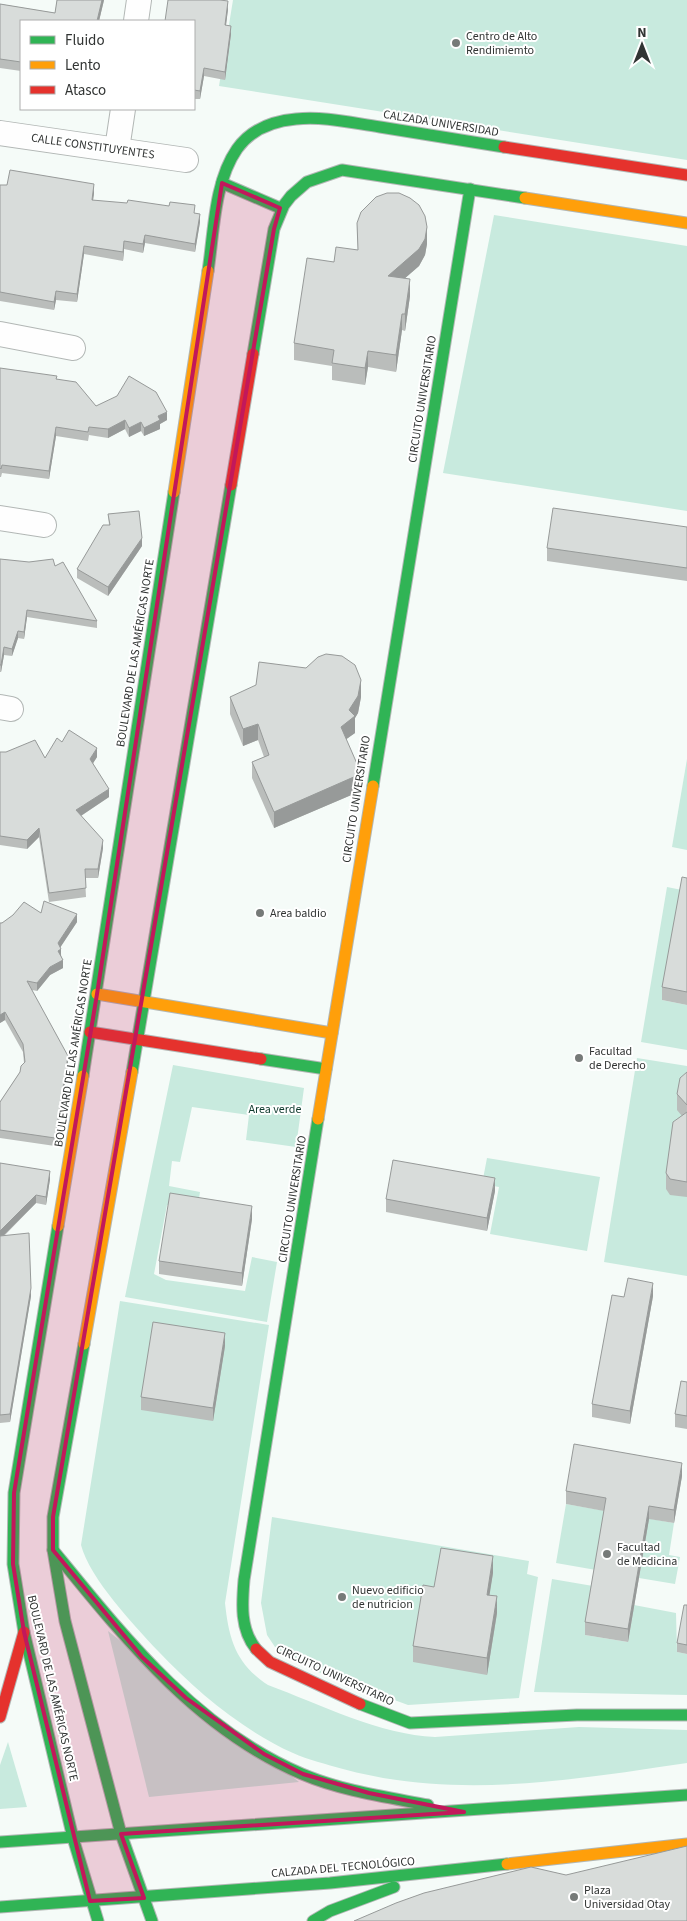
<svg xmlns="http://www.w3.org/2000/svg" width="687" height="1921" viewBox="0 0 687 1921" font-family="'Source Sans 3',sans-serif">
<rect width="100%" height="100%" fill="#f5fbf8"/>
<!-- green -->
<g fill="#c8eade">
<polygon points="233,0 687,0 687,160 219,86"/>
<polygon points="494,215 687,246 687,511 443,473"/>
<polygon points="687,759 687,850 672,847"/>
<polygon points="667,887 682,890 662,1000 687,1005 687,1050 641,1042"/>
<polygon points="637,1058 687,1066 687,1276 604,1262"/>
<polygon points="173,1065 304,1088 296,1147 246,1140 249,1115 192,1107 180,1162 172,1161 169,1186 200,1192 197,1211 167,1205 154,1274 166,1280 245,1291 252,1257 277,1262 267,1322 125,1297"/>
<polygon points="487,1158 600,1177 587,1251 490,1234 499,1187 482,1184"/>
<path d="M120,1301L269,1325L225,1603C229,1640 236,1664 268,1685C319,1704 381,1735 435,1737L579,1727L687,1730V1763C572,1780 457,1800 343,1769C326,1764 308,1760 293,1753C242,1730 196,1691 158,1651C134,1625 90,1579 81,1545Z"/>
<polygon points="566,1504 674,1523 669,1555 680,1557 675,1584 639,1578 645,1539 596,1570 556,1563"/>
<polygon points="272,1517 529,1561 527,1574 538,1577 519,1698 408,1705 310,1669 289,1658 275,1647 267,1635 261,1603"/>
<polygon points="552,1579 593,1586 585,1635 628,1642 634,1605 676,1613 677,1652 687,1654 687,1695 534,1692"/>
<polygon points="108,1631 299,1782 149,1797"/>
<polygon points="8,1742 27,1807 0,1809 0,1765"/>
</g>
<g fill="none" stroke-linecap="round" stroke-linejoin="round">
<!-- street casing -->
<g stroke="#b2b7b5" stroke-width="26">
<g id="street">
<polyline points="136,21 139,0"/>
<polyline points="0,133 186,160"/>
<polyline points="117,149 123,109"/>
<polyline points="0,334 73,348"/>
<polyline points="0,518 44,525"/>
<polyline points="0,707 11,709"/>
</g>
</g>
<!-- fast casing -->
<g stroke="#b2b7b5" stroke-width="13">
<g id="fast">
<polyline points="222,183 280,208"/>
<path d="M208,271C214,232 214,182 237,149C251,129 274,121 296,119C324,116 352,123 380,127C421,134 463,140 504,147"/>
<polyline points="253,354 274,229 284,205 291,196 307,182 342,170 525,198"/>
<polyline points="373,786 470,189"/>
<polyline points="261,1059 326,1069"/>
<polyline points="132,1072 231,485"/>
<polyline points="83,1076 174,492"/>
<polyline points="58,1226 14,1493 13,1564 24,1632 73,1838"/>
<polyline points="84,1344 53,1517 53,1550 65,1621 121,1834"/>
<path d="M53,1550C124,1637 196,1729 302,1774C342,1791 386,1797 428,1805"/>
<path d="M256,1649C240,1629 242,1604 244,1580L318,1119"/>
<polyline points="360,1704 410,1723 577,1715 687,1715"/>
<polyline points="121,1834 152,1921"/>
<polyline points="73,1838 98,1921"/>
<polyline points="0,1842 687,1795"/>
<polyline points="0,1907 330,1883 507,1864"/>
<polyline points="313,1921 330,1911 394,1887"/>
</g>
</g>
<!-- slow casing -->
<g stroke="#b2b7b5" stroke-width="13">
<g id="slow">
<polyline points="525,198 687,223"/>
<polyline points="174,492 208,271"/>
<polyline points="97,994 332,1033"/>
<polyline points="318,1119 373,786"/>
<polyline points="58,1226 83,1076"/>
<polyline points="84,1344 132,1072"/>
<polyline points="507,1864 687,1844"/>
</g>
</g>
<!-- jam casing -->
<g stroke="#b2b7b5" stroke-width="13">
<g id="jam">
<polyline points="504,147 687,175"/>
<polyline points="231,485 253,354"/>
<polyline points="90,1032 261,1059"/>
<polyline points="256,1649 270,1662 360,1704"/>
<polyline points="0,1717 24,1632"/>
</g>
</g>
<!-- street -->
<use href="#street" stroke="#fefefe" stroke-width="24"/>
<!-- fast -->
<use href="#fast" stroke="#30b455" stroke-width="11"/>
<!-- slow -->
<use href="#slow" stroke="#ff9f0a" stroke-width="11"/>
<!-- jam -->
<use href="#jam" stroke="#e5322d" stroke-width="11"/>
</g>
<!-- wall -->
<g fill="#babdbb">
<polygon points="57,0 104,0 99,21 21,21 21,71 0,68 0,4 55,13"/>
<polygon points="228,9 226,25 231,34 225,80 204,76 200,99 194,99 194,21"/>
<polygon points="0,185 94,193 93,200 195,213 200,222 195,252 145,243 143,253 124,249 123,261 84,254 77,302 56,300 54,310 0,301"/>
<polygon points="357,223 427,244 425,255 419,266 404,279 410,296 405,331 402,330 396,372 368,367 365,385 332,380 332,366 294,360 294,343 334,262 358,250"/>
<polygon points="0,368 57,379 96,406 167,420 160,424 160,429 144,436 141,431 129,437 125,429 108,438 89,435 88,441 56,436 49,479 2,473 1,477 0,477"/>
<polygon points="108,514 142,546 108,596 77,578 77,569 109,525"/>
<polygon points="687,527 687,581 547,561 547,548"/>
<polygon points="0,559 55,566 97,621 97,628 27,617 24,639 18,638 12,656 4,655 1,672 0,672"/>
<polygon points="306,668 361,697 358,713 355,718 355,733 346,739 358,782 356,793 274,828 252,778 252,762 264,757 258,740 243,746 230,714 230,697"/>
<polygon points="62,742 97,757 93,763 109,797 81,816 103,848 98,878 85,878 86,897 49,902 39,837 27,849 0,845 0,752 45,758"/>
<polygon points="687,878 687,1005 662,1000 662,987"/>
<polygon points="41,913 77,922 60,947 63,968 50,975 37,991 32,990 68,1064 55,1146 0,1138 0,1102 20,1072 24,1063 23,1052 5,1020 0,1023 0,923"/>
<polygon points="687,1072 687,1197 670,1195 666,1189 666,1173 682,1116 677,1110 677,1094"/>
<polygon points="0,1163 50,1179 46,1205 36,1203 4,1236 31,1296 10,1422 0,1423"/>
<polygon points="495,1191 487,1231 386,1212 386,1199"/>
<polygon points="252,1219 242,1286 159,1274 159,1261"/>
<polygon points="653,1296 630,1424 592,1417 592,1404 624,1297"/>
<polygon points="225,1346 213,1421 141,1410 141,1397"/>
<polygon points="687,1382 687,1429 675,1427 675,1414"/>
<polygon points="682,1476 674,1523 649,1519 628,1642 585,1635 585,1622 604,1511 566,1504 566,1491"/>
<polygon points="493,1573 489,1595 497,1613 487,1675 413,1662 413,1646 434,1587"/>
<polygon points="687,1605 687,1654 677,1652 677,1643"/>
</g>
<!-- shaded-wall -->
<g fill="#979a99">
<polygon points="102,0 104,0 99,21 97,21"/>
<polygon points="228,1 228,9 225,33 225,25"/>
<polygon points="231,26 231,34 225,80 225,72"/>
<polygon points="204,68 204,76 200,99 200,91"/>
<polygon points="94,184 94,193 92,208 92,200"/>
<polygon points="200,214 200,222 195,252 195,244"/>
<polygon points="427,227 427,244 425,255 419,266 388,293 388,276"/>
<polygon points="145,235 145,243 143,253 143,244"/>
<polygon points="124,241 124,249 123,261 123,252"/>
<polygon points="84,246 84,254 77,302 77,294"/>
<polygon points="410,279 410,296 405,331 405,314"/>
<polygon points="56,291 56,300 54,310 54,302"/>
<polygon points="402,314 402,330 396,372 396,355"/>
<polygon points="368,351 368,367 365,385 365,368"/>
<polygon points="167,412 167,420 160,424 160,429 144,436 144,428 158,416"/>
<polygon points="125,420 125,429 108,438 108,429"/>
<polygon points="141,422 141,431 129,437 129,428"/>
<polygon points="56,427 56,436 49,479 49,471"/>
<polygon points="142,538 142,546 108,596 108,587"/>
<polygon points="27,610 27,617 24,639 24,632"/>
<polygon points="18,631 18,638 12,656 12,649"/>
<polygon points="4,647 4,655 1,672 1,665"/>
<polygon points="361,680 361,697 358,713 355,718 355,733 341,743 341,727 349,710"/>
<polygon points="258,724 258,740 243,746 243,729"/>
<polygon points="97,748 97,757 90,768 90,759"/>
<polygon points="358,766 358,782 356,793 274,828 274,812"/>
<polygon points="109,789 109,797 76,819 76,810"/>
<polygon points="39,828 39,837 27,849 27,840"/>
<polygon points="103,840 103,848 98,878 98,869"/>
<polygon points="77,914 77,922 58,951 58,943"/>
<polygon points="61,949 61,957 58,951"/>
<polygon points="63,960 63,968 50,975 37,991 37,983 50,967"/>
<polygon points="5,1012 5,1020 0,1023 0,1015"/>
<polygon points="68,1056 68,1064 55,1146 55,1138"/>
<polygon points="50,1171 50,1179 46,1205 46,1197"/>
<polygon points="495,1178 495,1191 487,1231 487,1218"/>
<polygon points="36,1195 36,1203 0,1239 0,1231"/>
<polygon points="252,1206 252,1219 242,1286 242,1273"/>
<polygon points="653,1283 653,1296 630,1424 630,1411"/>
<polygon points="31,1288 31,1296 10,1422 10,1414"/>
<polygon points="225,1333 225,1346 213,1421 213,1408"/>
<polygon points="682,1463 682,1476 674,1523 674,1510"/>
<polygon points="649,1506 649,1519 628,1642 628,1629"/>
<polygon points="493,1556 493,1573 487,1611 487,1595"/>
<polygon points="497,1596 497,1613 487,1675 487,1658"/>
</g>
<!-- building -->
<g fill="#d8dcda" stroke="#979a99">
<polygon points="57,0 102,0 97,21 21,21 21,62 0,59 0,4 55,13"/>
<polygon points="168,0 220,0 228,1 225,25 231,26 225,72 204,68 200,91 194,90 194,21 165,21"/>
<polygon points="10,170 94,184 92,200 127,203 128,200 169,206 170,202 195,205 194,213 200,214 195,244 145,235 143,244 124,241 123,252 84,246 77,294 56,291 54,302 0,292 0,185 7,185"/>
<polygon points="387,193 399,193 410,198 419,205 425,216 427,227 425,239 419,249 388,276 410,279 405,314 402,314 396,355 368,351 365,368 332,363 334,350 294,343 307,258 334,262 336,247 358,250 357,223 361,212 376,197"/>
<polygon points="0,368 57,376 56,379 76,382 96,406 117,396 129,376 156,392 167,412 158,416 160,420 144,428 141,422 129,428 125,420 108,429 89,427 88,432 56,427 49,471 2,465 1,469 0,468"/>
<polygon points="553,508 687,527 687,568 547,548"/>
<polygon points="139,511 142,538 108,587 77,569 103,525 110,525 108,514"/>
<polygon points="0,559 29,562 53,559 55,566 63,562 97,621 27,610 24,632 18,631 12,649 4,647 1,665 0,665"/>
<polygon points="326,654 342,656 355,665 361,680 358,696 349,710 355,716 341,727 358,766 356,776 274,812 252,762 269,755 258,724 243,729 230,697 256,685 259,662 306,668 318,657"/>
<polygon points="69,730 97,748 90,759 109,789 76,810 103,840 98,869 85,869 86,888 49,893 39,828 27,840 0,836 0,752 6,752 35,740 45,758 57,738 62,742"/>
<polygon points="682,877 687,878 687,992 662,987"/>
<polygon points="44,901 77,914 58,943 61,949 58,951 63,960 50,967 37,983 27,981 68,1056 55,1138 0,1130 0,1102 20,1072 21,1066 25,1062 23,1044 5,1012 0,1015 0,923 2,923 13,915 24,902 41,913"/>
<polygon points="687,1072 687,1105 677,1094 680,1078"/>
<polygon points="687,1112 687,1182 670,1179 666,1173 673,1122"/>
<polygon points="393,1160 495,1178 487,1218 386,1199"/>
<polygon points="0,1163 50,1171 46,1197 36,1195 0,1231"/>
<polygon points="170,1193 252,1206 242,1273 159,1261"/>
<polygon points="29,1233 31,1288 10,1414 0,1415 0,1236"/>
<polygon points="628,1278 653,1283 630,1411 592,1404 612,1295 624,1297"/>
<polygon points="153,1322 225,1333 213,1408 141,1397"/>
<polygon points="681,1381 687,1382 687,1416 675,1414"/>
<polygon points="574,1444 682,1463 674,1510 649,1506 628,1629 585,1622 606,1498 566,1491"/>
<polygon points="441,1548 493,1556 487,1595 497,1596 487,1658 413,1646 423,1585 434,1587"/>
<polygon points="684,1605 687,1605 687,1645 677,1643"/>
<polygon points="687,1846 687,1921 354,1921 396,1903 424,1893 531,1867 566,1875"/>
</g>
<!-- marked area -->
<path fill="#c2185b" fill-opacity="0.2" stroke="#c2185b" stroke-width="4" stroke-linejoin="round" d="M222,183L280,208L274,229L53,1517V1550L142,1657L186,1698L264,1754L303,1774L369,1793L464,1812L121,1834L144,1898L90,1901L24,1632L13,1564L14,1493L97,994Z"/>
<!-- markers -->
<g fill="#767a78" stroke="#fff" stroke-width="2">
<circle cx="456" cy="43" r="5"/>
<circle cx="260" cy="913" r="5"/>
<circle cx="579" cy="1058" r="5"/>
<circle cx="607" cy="1554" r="5"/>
<circle cx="342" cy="1597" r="5"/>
<circle cx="574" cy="1897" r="5"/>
</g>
<g text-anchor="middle" stroke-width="4" stroke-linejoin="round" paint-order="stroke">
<!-- poi labels -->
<g font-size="12" fill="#313433" stroke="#fff" text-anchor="start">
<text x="466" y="40">Centro de Alto<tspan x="466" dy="14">Rendimiemto</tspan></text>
<text x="270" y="917">Area baldio</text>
<text x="589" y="1055">Facultad<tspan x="589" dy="14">de Derecho</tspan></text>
<text x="617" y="1551">Facultad<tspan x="617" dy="14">de Medicina</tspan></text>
<text x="352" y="1594">Nuevo edificio<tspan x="352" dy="14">de nutricion</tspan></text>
<text x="584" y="1894">Plaza<tspan x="584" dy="14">Universidad Otay</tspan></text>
</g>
<!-- street labels -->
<g font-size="12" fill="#313433" stroke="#fff">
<text transform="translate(441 123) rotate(9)" y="4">CALZADA UNIVERSIDAD</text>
<text transform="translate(93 146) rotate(8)" y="4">CALLE CONSTITUYENTES</text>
<text transform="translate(422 399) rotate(-81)" y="4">CIRCUITO UNIVERSITARIO</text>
<text transform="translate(135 653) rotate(-81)" y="4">BOULEVARD DE LAS AMÉRICAS NORTE</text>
<text transform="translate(356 799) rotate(-81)" y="4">CIRCUITO UNIVERSITARIO</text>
<text transform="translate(73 1053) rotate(-81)" y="4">BOULEVARD DE LAS AMÉRICAS NORTE</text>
<text transform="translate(292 1199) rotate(-81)" y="4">CIRCUITO UNIVERSITARIO</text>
<text transform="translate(335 1675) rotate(25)" y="4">CIRCUITO UNIVERSITARIO</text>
<text transform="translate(53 1688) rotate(77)" y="4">BOULEVARD DE LAS AMÉRICAS NORTE</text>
<text transform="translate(343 1867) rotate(-5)" y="4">CALZADA DEL TECNOLÓGICO</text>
</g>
<!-- park labels -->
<g font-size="12" fill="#0f3a2e" stroke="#fff">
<text x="275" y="1113">Area verde</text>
</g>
</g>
<!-- legend -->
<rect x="20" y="20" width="175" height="90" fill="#ffffff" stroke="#adaead"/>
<rect x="30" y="36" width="25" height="8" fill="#30b455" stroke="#adaead"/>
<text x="65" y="45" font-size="15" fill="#313433">Fluido</text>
<rect x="30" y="61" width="25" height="8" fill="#ff9f0a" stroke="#adaead"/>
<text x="65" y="70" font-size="15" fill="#313433">Lento</text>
<rect x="30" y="86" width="25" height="8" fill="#e5322d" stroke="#adaead"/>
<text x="65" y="95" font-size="15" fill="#313433">Atasco</text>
<!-- north arrow -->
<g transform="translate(642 45)" stroke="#ffffff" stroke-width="4" paint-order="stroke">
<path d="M0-4L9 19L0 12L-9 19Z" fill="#313433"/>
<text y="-8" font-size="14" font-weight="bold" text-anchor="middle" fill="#313433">N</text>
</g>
</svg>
